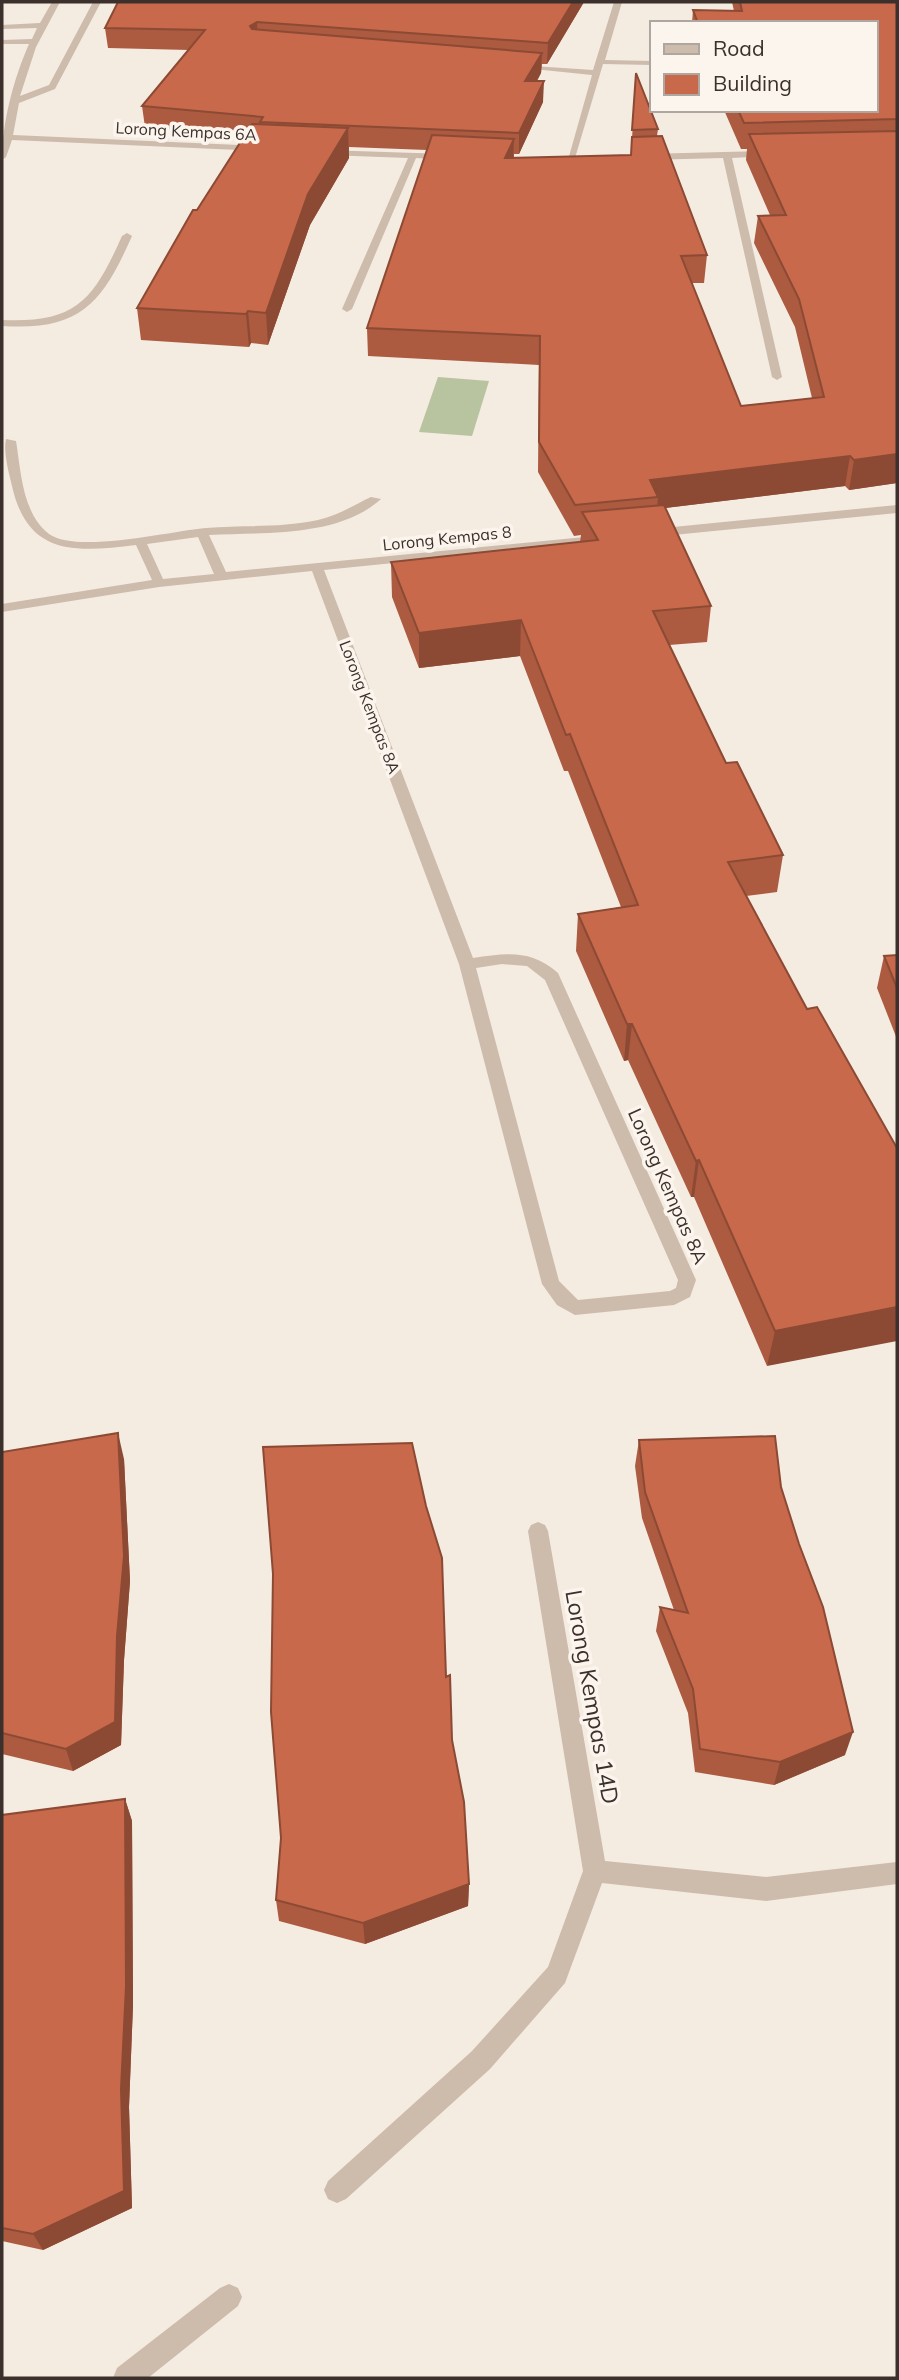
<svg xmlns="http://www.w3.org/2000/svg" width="899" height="2380" viewBox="0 0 899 2380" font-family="Mulish,sans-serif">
<rect width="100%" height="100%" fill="#f4ebe1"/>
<!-- green -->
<polygon fill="#b8c4a0" points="438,377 489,381 472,436 419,432"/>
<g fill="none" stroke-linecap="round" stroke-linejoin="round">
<!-- minor -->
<g fill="#cdbbac" fill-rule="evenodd">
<path d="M52,2H60L36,47L20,96L49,85L93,2H101L55,89L19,103L13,135L261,146L264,147V151L12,140L6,157L2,160C2,122 14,78 29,44H2V40L32,39L37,28L2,29V25L40,23Z"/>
<polygon points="614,2 622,2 605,60 652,61 652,65 603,64 575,158 568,160 592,75 514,67 518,65 593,70"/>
<polygon points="324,150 446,154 450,157 446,160 416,158 352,309 347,312 342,309 408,158 327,155 324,154"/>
<polygon points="768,151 771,152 771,156 732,158 782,377 777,380 772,377 723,158 645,160 641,157 645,154"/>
<path d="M127,233L132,236C102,304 80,331 2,326V320C76,323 93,301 122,236Z"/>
<path d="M6,439L16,441C21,471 22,513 49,534C77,554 171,531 206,528C243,525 281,528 318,520C337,516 354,505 371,497L381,499C338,538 263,532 209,535L226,572L605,535V541L601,542L324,570L473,958C506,953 531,949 558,973L696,1280L690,1297L674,1305L575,1315L557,1305L542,1284L459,964L312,571L159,587L2,612V604L152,580L136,545C76,552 28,557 12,486C9,473 3,452 6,439ZM198,537L214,574L163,579L147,544ZM502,964L527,966L545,980L678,1280L676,1288L670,1291L578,1300L559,1281L476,968Z"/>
<polygon points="897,505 897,513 653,537 647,533 653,529"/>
<polygon points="538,1522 545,1525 548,1531 605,1861 766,1877 897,1862 897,1884 766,1901 602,1883 565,1983 490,2069 346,2199 337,2203 328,2199 324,2190 328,2181 472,2051 548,1967 583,1871 528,1531 531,1525"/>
<polygon points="229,2284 238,2288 242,2297 238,2306 148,2378 113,2378 117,2368 220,2288"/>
</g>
</g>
<!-- wall -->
<g fill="#ac5a40">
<polygon points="118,2 584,2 547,64 542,64 541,73 537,81 543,102 519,154 514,154 514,158 631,155 636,73 658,129 657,136 707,255 704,283 692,283 741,406 812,398 795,327 754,243 758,216 770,215 746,160 747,149 741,149 724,110 876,110 876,23 692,23 693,10 734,11 732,2 897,2 897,483 849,490 845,486 665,508 711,606 707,642 669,645 726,763 783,855 777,892 746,896 807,1009 897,1148 767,1366 694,1197 691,1197 628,1060 624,1061 576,951 578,914 621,907 568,771 564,771 520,656 419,668 392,597 391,562 580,542 581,535 574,536 538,472 539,365 368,356 367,328 427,150 349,147 349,158 310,225 268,345 251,343 249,347 141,340 137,308 197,210 244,136 145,127 142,106 189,50 108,48 105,28"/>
<polygon points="897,955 897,1039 877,988 884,956"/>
<polygon points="639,1440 781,1487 845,1755 774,1785 695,1772 688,1713 656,1631 660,1607 674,1610 642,1518 635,1466"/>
<polygon points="2,1452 124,1459 130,1581 124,1660 121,1745 73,1771 2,1754"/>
<polygon points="446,1677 452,1740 469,1884 468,1906 365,1944 279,1921 276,1900"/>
<polygon points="125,1799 132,1821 133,2005 129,2107 132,2208 43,2250 2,2241 2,1815"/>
</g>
<!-- shaded-wall -->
<g fill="#8c4a34">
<polygon points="573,2 584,2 547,64 548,43"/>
<polygon points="257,22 258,42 250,26"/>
<polygon points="542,53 541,73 525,102 525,81"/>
<polygon points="544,81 543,102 519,154 519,133"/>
<polygon points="348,128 349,158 310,225 268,345 266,313 308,194"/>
<polygon points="514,139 513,165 505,158"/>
<polygon points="248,311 251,343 249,347 246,314"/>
<polygon points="897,454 897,483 849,490 854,460"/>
<polygon points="850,456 845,486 657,509 658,497 650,480"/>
<polygon points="521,620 520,656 419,668 419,633"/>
<polygon points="627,1024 632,1024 628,1060 624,1061"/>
<polygon points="699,1160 694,1197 691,1197 696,1161"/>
<polygon points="897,1307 897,1341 767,1366 775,1331"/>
<polygon points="118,1433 124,1459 130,1581 124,1660 121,1745 73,1771 66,1749"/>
<polygon points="853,1732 845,1755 774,1785 780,1762"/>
<polygon points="125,1799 132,1821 133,2005 129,2107 132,2208 43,2250 33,2234"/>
<polygon points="469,1884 468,1906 365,1944 363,1923"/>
</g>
<!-- building -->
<g fill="#c8694b" stroke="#8c4a34" stroke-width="2">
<polygon points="118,2 573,2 548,43 257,22 250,26 252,29 542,53 525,81 544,81 519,133 260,122 263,117 142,106 205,30 105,28"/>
<polygon points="740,2 897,2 897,119 744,123 738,110 876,110 876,23 698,23 693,10 742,11"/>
<polygon points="636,73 658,129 632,130"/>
<polygon points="252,124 348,128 308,194 266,313 248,311 246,314 137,308 193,210 197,210"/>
<polygon points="897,131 897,454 854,460 850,456 650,480 658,497 575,505 539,442 540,336 367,328 432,135 514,139 505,158 631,155 632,137 662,136 707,255 681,256 741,406 824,397 799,299 758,216 786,215 749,134"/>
<polygon points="664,505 711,606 653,611 726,763 737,762 783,855 728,862 807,1009 817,1007 897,1148 897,1307 775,1331 699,1160 696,1161 632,1024 627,1024 578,914 638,905 570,734 566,735 521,620 419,633 391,562 598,540 582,512"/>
<polygon points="897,955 897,988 884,956"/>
<polygon points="118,1433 124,1556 117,1636 115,1722 66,1749 2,1733 2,1452"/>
<polygon points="775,1436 781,1487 799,1544 823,1607 853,1732 780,1762 700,1749 693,1689 660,1607 688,1613 645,1492 639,1440"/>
<polygon points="412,1443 426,1506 442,1558 446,1677 450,1675 452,1740 464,1802 469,1884 363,1923 276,1900 281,1838 271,1712 273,1574 263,1447"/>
<polygon points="125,1799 126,1986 121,2089 124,2191 33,2234 2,2228 2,1815"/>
</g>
<g text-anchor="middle" stroke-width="7" stroke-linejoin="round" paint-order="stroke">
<!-- far-street labels -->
<g font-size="16" fill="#3b302b" stroke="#fbf5ee">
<text transform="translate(186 131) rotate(3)" y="6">Lorong Kempas 6A</text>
<text transform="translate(447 538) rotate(-6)" y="6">Lorong Kempas 8</text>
<text transform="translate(370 707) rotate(69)" y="6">Lorong Kempas 8A</text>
</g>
<!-- street labels -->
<g font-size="19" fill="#3b302b" stroke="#fbf5ee">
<text transform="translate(668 1186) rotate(66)" y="7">Lorong Kempas 8A</text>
</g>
<!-- near-street labels -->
<g font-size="23" fill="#3b302b" stroke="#fbf5ee">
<text transform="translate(592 1697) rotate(80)" y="8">Lorong Kempas 14D</text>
</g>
</g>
<!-- border -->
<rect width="899" height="2380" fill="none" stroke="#3b302b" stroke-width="7"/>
<!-- legend -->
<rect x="650" y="21" width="228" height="91" fill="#fbf5ee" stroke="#aea6a0" stroke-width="2"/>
<rect x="664" y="44" width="35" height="10" fill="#cdbbac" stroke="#aea6a0" stroke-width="2"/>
<text x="713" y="56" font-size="21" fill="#3b302b">Road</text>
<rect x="664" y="74" width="35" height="21" fill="#c8694b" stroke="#aea6a0" stroke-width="2"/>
<text x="713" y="91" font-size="21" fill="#3b302b">Building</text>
</svg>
